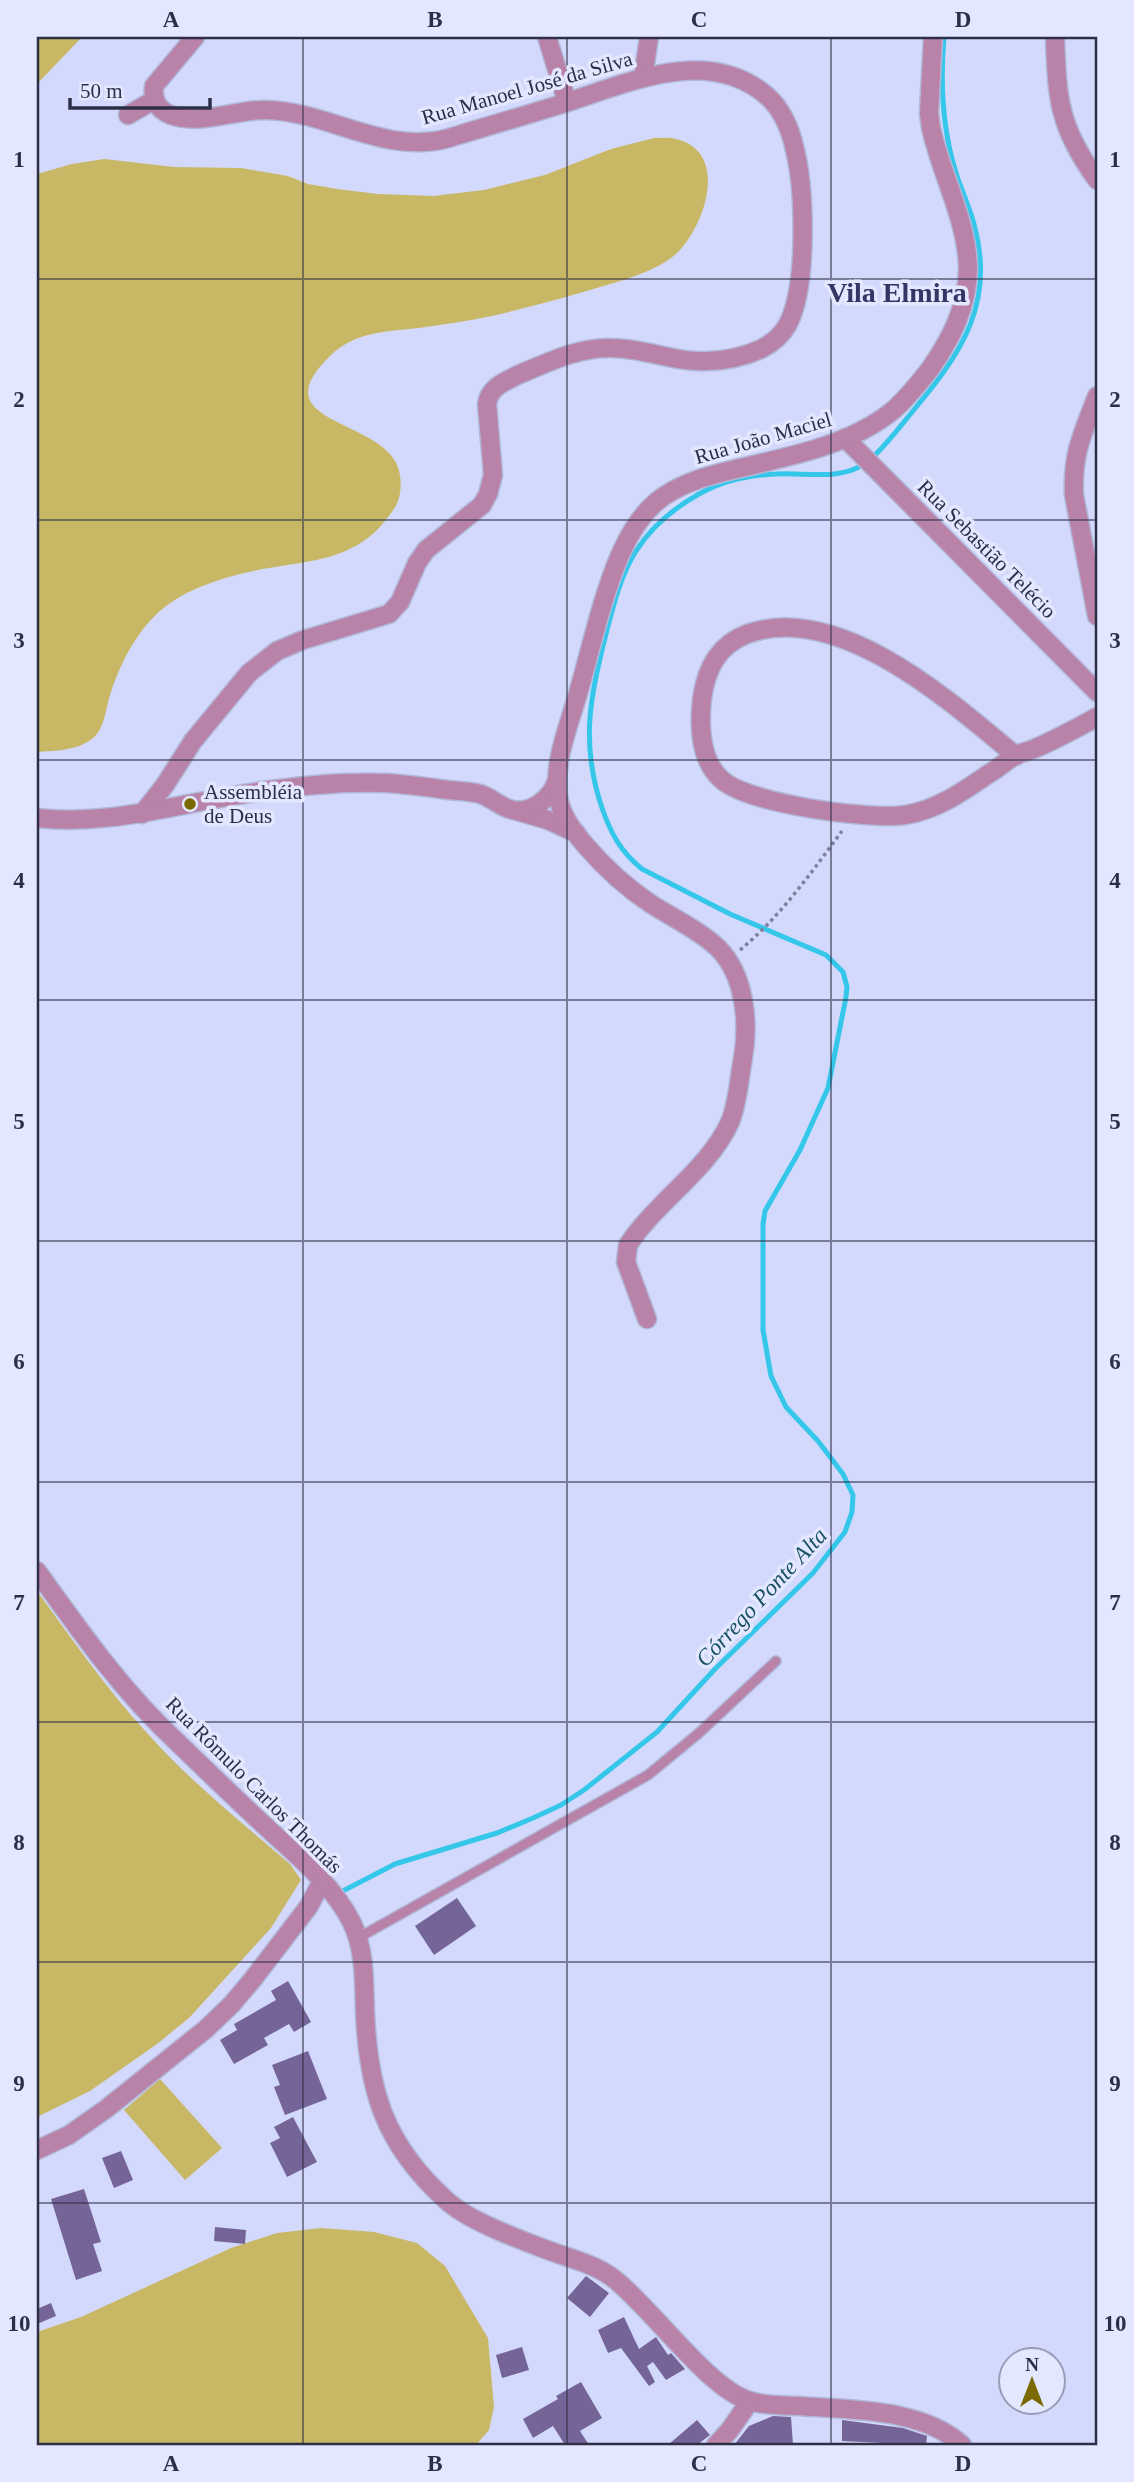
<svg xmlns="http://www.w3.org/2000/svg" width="1134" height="2482" viewBox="0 0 1134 2482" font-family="Georgia,serif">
<rect width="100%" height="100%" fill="#d3d9fc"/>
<!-- green -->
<g fill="#c8b865">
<polygon points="37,37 82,37 37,84"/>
<path d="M654,138C660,138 669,137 676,139C730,152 705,225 678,252C664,266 643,273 624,280C580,293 536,306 492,316C468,321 442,325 418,328C385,332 356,331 330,356C256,428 393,417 400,475C401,483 401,493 398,501C395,510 386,519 380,527C350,559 310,561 269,568C240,573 209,581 183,595C144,616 123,655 110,695C106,708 105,724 96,735C83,750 56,751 37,752V174L72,164L104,159L174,167L241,168L288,176L308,184L337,189L378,194L433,196L484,190L545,175L611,149Z"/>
<path d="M37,1591C72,1639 107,1690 148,1734C191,1782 241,1822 290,1864L301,1880L271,1928L189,2018L157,2044L90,2091L37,2117Z"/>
<polygon points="160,2079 222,2148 185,2180 124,2110"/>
<polygon points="321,2228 374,2232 417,2243 445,2266 488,2338 494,2407 489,2430 476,2445 37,2445 37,2332 81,2317 231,2248 277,2233"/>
</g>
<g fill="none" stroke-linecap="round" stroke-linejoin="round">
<!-- stream -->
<g stroke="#34c7ea" stroke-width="5">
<path d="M872,458C889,442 902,424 917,406C963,351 994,302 975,228C971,210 962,192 956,173C942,128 940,83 944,37"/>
<path d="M337,1894L395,1864L497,1833L533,1818L561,1805L584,1790L657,1732L715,1669L813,1573L845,1532L852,1512L853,1495L843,1474L818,1441L786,1407L771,1376L763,1330V1224L765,1211L800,1150L828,1088L846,997L847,987L843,972L826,955L730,914L642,869C621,852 611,834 602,808C580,743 590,695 607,630C614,603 621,575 636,551C652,526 674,508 699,494C722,481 749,475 776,474C804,472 839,481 864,464"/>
</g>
</g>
<!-- building -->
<g fill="#756498">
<polygon points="457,1898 476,1926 434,1955 415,1926"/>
<polygon points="288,1981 311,2022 294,2032 289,2024 264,2038 268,2045 234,2064 220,2040 237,2030 234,2024 276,2000 271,1991"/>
<polygon points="308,2051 327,2099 285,2115 274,2087 280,2085 272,2065"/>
<polygon points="293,2117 317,2162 287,2177 270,2143 280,2138 274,2127"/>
<polygon points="121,2151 133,2180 114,2188 102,2158"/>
<polygon points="84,2189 101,2242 93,2244 102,2271 76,2280 51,2199"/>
<polygon points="215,2227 246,2230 245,2244 214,2241"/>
<polygon points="586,2276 609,2293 590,2317 567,2298"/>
<polygon points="51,2303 56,2316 37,2324 37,2309"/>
<polygon points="624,2317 639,2349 656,2337 668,2355 671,2353 685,2369 666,2380 653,2362 647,2366 655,2382 649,2386 621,2348 608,2353 598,2330"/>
<polygon points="522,2347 529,2370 502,2378 496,2355"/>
<polygon points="581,2382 602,2418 580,2431 589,2445 565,2445 553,2426 533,2438 523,2419 558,2399 556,2396"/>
<polygon points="773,2416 791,2417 793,2445 734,2445 749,2426"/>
<polygon points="697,2420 710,2435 697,2445 668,2445"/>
<polygon points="842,2420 903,2428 927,2436 926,2445 842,2441"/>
</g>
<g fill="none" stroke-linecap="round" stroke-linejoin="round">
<!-- service casing -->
<g stroke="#b2b7d8" stroke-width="12">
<polyline id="service" points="358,1938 648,1775 699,1733 776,1661"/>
</g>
<!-- minor casing -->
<g stroke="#b2b7d8" stroke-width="21">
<g id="minor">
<polyline points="547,37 567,102"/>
<path d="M1055,37C1057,100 1059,127 1097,180"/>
<polyline points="643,78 649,37"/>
<polyline points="128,115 154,100"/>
<path d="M1097,396C1083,433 1072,453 1074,495L1097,616"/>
<polyline points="845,438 1097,692"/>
<path d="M1016,756C951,702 839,601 747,634C718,645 706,669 702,699C699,725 700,760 721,779C747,804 869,820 905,815C937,810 964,791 990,773C999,768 1007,760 1016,755C1023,752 1030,751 1036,748C1057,739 1077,728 1097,717"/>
<polyline points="517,811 548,820 576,833"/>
<path d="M142,814L165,785L193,741L249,673L277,651L303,640L389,614L400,602L417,563L426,550L482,505L488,494L493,475L487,404C489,387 506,381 520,374C549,362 579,347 611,348C631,348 649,353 668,357C699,364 732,362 761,349C773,343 782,335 788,324C808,285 805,188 794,146C790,128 781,108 767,96C708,45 628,83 565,103C527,115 488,126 449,138C385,156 328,111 266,110C236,109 201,126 171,115C158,110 152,100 154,86L195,37"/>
<path d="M37,818C101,825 158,809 221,798C275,788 329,781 384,783C406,784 427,787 448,790C458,791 470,791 480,794C491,797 501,808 513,810C532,814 552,797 557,780"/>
<path d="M647,1319L626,1262L628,1245C656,1202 709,1169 730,1122C738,1103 739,1079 743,1058C749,1022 745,975 718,948C699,930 673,918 651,904C627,888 605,868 586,846C574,832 561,816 558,796C553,761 570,723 579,690C587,662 594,633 602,606C613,570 627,528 655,503C680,481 718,473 749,466C797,455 852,443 891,412C906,400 918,384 930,369C951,339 968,306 968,268C967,220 941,174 931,128L929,113L933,37"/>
<path d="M37,1571C80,1631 122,1691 176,1741C209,1773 242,1805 276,1836C303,1860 336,1890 352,1923C365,1950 364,1981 365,2011C368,2091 385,2145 446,2200C468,2221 521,2240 550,2251C572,2259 594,2264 613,2278C651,2307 709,2390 750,2401C765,2406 782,2405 798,2406C850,2410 922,2408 962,2445"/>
<polyline points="37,2150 69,2135 106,2109 206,2029 232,2004 253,1979 309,1906 321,1883"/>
<polyline points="716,2445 729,2431 750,2401"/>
</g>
</g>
<!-- path -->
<path stroke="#7e829f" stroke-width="3.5" stroke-dasharray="3.5 3.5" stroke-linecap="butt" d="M740,950C780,917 811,873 842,831"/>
<!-- service -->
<use href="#service" stroke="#b982a8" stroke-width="9"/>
<!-- minor -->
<use href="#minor" stroke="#b982a8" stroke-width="18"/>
</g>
<!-- grid -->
<path fill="none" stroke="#2d2f46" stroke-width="2" stroke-opacity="0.55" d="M303,37V2445M567,37V2445M831,37V2445M37,279H1097M37,520H1097M37,760H1097M37,1000H1097M37,1241H1097M37,1482H1097M37,1722H1097M37,1962H1097M37,2203H1097"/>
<!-- markers -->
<circle fill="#7a6a01" stroke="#e3e7ff" stroke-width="2.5" cx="190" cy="804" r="7"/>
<g text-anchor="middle" stroke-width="7" stroke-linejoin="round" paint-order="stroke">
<!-- street labels -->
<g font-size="21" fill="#2d2f46" stroke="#e3e7ff">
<text transform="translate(527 88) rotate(-16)" y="7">Rua Manoel José da Silva</text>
<text transform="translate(763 438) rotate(-16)" y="7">Rua João Maciel</text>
<text transform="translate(987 549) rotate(45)" y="7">Rua Sebastião Telécio</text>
<text transform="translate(254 1785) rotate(45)" y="7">Rua Rômulo Carlos Thomás</text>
</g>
<!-- poi labels -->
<g font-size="21" fill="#2d2f46" stroke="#e3e7ff" text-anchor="start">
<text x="204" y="799">Assembléia<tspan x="204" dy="24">de Deus</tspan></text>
</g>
<!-- water labels -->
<g font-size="23" font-style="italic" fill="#195261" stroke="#e3e7ff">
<text transform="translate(761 1597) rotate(-47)" y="8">Córrego Ponte Alta</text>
</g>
<!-- district labels -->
<g font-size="28" font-weight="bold" fill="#343766" stroke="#e3e7ff">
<text x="897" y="302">Vila Elmira</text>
</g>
</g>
<!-- border -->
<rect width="1134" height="2482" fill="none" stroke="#e3e7ff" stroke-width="77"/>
<!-- north arrow -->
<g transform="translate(1032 2381)"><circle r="33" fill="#e3e7ff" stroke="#9a9db5" stroke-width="2"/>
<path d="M0-5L12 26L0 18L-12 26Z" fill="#7a6a01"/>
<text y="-10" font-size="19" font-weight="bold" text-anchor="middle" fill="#2d2f46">N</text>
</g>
<!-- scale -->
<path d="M70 98v10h140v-10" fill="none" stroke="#2d2f46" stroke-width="3.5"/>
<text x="80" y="98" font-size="21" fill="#2d2f46" stroke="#e3e7ff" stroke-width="5" paint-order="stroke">50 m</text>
<rect x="38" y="38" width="1058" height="2406" fill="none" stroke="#2d2f46" stroke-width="2.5"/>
<g font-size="23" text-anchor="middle" font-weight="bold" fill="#2d2f46">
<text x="171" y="27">A</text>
<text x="435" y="27">B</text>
<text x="699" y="27">C</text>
<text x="963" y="27">D</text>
<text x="19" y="167">1</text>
<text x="1115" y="167">1</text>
<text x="19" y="407">2</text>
<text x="1115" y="407">2</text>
<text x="19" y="648">3</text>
<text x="1115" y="648">3</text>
<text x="19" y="888">4</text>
<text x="1115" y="888">4</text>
<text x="19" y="1129">5</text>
<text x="1115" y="1129">5</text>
<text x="19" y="1369">6</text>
<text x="1115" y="1369">6</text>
<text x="19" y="1610">7</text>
<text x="1115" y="1610">7</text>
<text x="19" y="1850">8</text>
<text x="1115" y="1850">8</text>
<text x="19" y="2091">9</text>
<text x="1115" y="2091">9</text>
<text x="19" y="2331">10</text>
<text x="1115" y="2331">10</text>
<text x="171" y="2471">A</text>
<text x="435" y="2471">B</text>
<text x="699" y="2471">C</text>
<text x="963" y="2471">D</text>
</g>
</svg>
